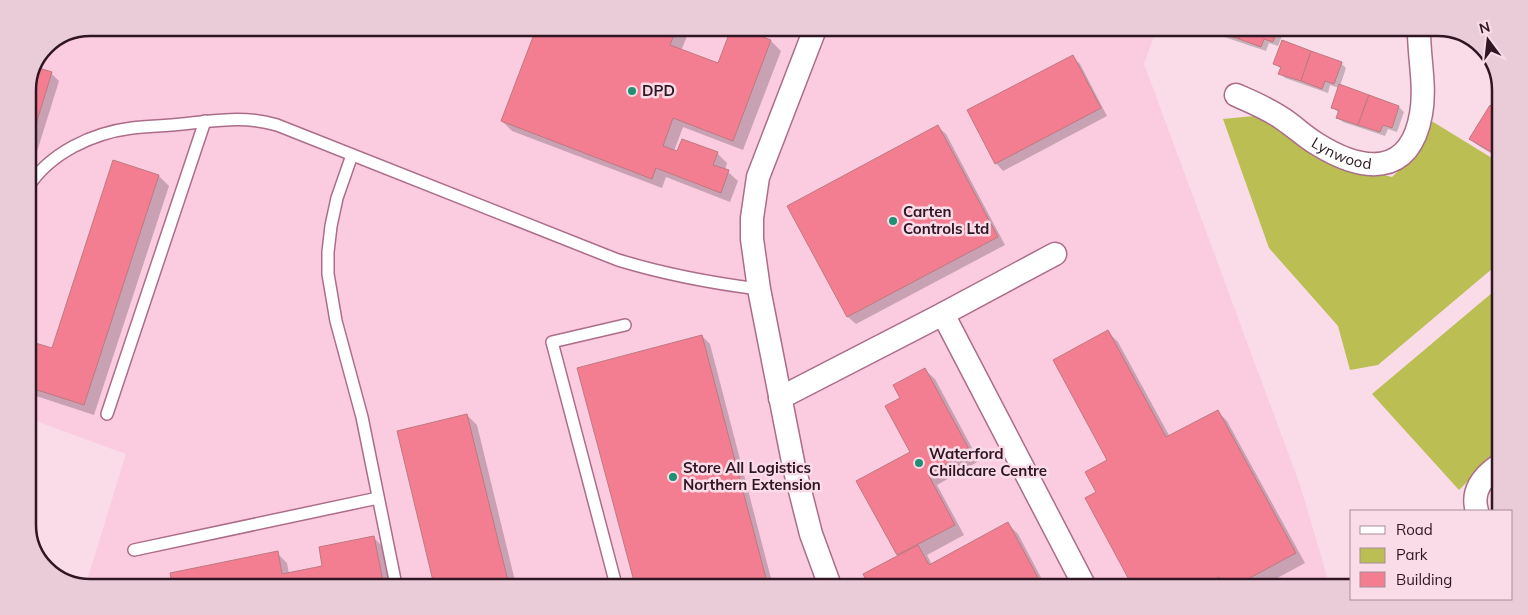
<svg xmlns="http://www.w3.org/2000/svg" width="1528" height="615" viewBox="0 0 1528 615" font-family="Mulish,sans-serif">
<rect width="100%" height="100%" fill="#f9dce8"/>
<!-- built -->
<polygon fill="#fbcbdf" points="91,28 1156,30 1144,64 1301,488 1330,587 86,584 126,454 28,418 28,87 46,46"/>
<!-- green -->
<g fill="#bbbe52">
<polygon points="1264,115 1321,159 1392,177 1413,157 1430,120 1500,163 1499,263 1378,365 1350,370 1338,326 1269,248 1223,119"/>
<polygon points="1499,287 1498,444 1491,448 1495,454 1459,490 1372,394"/>
</g>
<!-- shadow -->
<g fill="#0003">
<polygon points="537,29 690,29 681,51 718,65 739,29 771,41 781,51 743,150 683,127 674,151 717,153 727,163 725,170 728,172 738,181 730,202 666,177 662,188 512,131 502,121"/>
<polygon points="1219,30 1284,31 1278,46 1269,43 1266,51 1224,37"/>
<polygon points="1072,56 1080,64 1107,116 1003,171 996,163"/>
<polygon points="1275,63 1341,63 1346,68 1340,86 1399,107 1404,112 1397,132 1388,129 1385,136 1343,122 1337,117 1339,113 1332,107 1339,88 1330,85 1328,93 1285,78 1280,73 1281,69"/>
<polygon points="36,69 52,74 59,81 31,171 28,170 28,87"/>
<polygon points="1490,107 1500,113 1500,159 1476,144 1470,138"/>
<polygon points="938,127 946,134 1005,245 856,324 848,317 789,206"/>
<polygon points="114,161 159,176 169,186 94,415 30,394 28,392 28,361 33,344 53,350"/>
<polygon points="1108,332 1118,342 1170,437 1217,411 1227,421 1305,563 1261,587 1135,587 1097,493 1109,461"/>
<polygon points="702,336 710,344 773,586 636,585 579,369"/>
<polygon points="925,370 935,379 979,461 937,485 964,535 927,555 932,565 1008,524 1018,534 1046,587 870,586 864,575 898,556 858,481 912,452 901,399"/>
<polygon points="467,415 477,425 516,585 436,585"/>
<polygon points="373,537 383,547 391,585 173,584 171,574 277,553 287,563 289,574 324,567"/>
</g>
<!-- building -->
<g fill="#f47e91" stroke="#be7881">
<polygon points="536,29 676,29 670,45 718,63 731,29 742,29 771,40 733,141 673,118 663,146 677,151 682,139 718,152 713,165 729,170 721,193 656,168 652,179 501,121"/>
<polygon points="1218,30 1243,30 1239,39 1217,32"/>
<polygon points="1243,30 1277,30 1273,42 1264,39 1261,47 1239,39"/>
<polygon points="1282,40 1311,51 1301,81 1278,74 1281,67 1273,64"/>
<polygon points="1311,51 1342,62 1334,84 1325,81 1322,89 1301,81"/>
<polygon points="1073,55 1101,108 995,164 967,110"/>
<polygon points="36,67 52,72 28,150 28,87"/>
<polygon points="1339,84 1369,95 1358,125 1336,118 1339,110 1331,108"/>
<polygon points="1369,95 1399,106 1392,128 1383,125 1380,132 1358,125"/>
<polygon points="1490,105 1500,112 1500,153 1498,156 1469,139"/>
<polygon points="938,125 998,237 847,317 787,206"/>
<polygon points="113,160 159,175 84,405 28,387 28,357 32,342 52,348"/>
<polygon points="1108,330 1166,437 1218,410 1296,553 1233,587 1224,587 1219,577 1200,587 1133,587 1085,498 1096,492 1085,472 1107,460 1053,360"/>
<polygon points="702,335 768,586 635,585 577,368"/>
<polygon points="925,368 970,451 928,474 955,525 897,555 856,481 910,452 885,406 900,398 893,385"/>
<polygon points="467,414 509,585 434,585 397,431"/>
<polygon points="1008,522 1043,587 869,586 863,574 918,545 929,565"/>
<polygon points="374,536 383,581 367,585 172,584 170,573 278,551 282,574 322,566 319,547"/>
</g>
<g fill="none" stroke-linecap="round" stroke-linejoin="round">
<!-- lane casing -->
<g stroke="#ac6d8a" stroke-width="14">
<g id="lane">
<polyline points="352,155 337,198 331,226 328,252 328,274 336,321 362,417 396,585"/>
<path d="M28,187C50,153 92,133 132,128C148,126 165,126 182,124C215,121 244,115 277,125L618,260C664,274 711,283 759,289"/>
<polyline points="107,414 205,121"/>
<polyline points="134,550 378,498"/>
<polyline points="616,585 552,342 625,325"/>
</g>
</g>
<!-- street casing -->
<g stroke="#ac6d8a" stroke-width="25">
<g id="street">
<polyline points="815,29 758,177 752,218 752,239 759,289 794,467 811,534 830,586"/>
<path id="s1" d="M1236,95C1252,102 1269,109 1283,119C1295,127 1305,137 1317,144C1362,172 1410,178 1421,114C1426,87 1419,59 1419,31"/>
<polyline points="943,314 1055,254"/>
<polyline points="780,398 943,314 1085,587"/>
<path d="M1477,511C1471,492 1482,477 1498,466"/>
</g>
</g>
<!-- lane -->
<use href="#lane" stroke="#fff" stroke-width="11"/>
<!-- street -->
<use href="#street" stroke="#fff" stroke-width="22"/>
</g>
<!-- markers -->
<g fill="#1e9174" stroke="#f9dce8" stroke-width="2">
<circle cx="632" cy="91" r="5"/>
<circle cx="893" cy="221" r="5"/>
<circle cx="919" cy="463" r="5"/>
<circle cx="673" cy="477" r="5"/>
</g>
<g text-anchor="middle" stroke-width="5" stroke-linejoin="round" paint-order="stroke">
<!-- poi labels -->
<g font-size="15" font-weight="bold" fill="#2f1622" stroke="#f9dce8" text-anchor="start">
<text x="642" y="96">DPD</text>
<text x="903" y="217">Carten<tspan x="903" dy="17">Controls Ltd</tspan></text>
<text x="929" y="459">Waterford<tspan x="929" dy="17">Childcare Centre</tspan></text>
<text x="683" y="473">Store All Logistics<tspan x="683" dy="17">Northern Extension</tspan></text>
</g>
<!-- street labels -->
<g font-size="15" fill="#2f1622" stroke="#f9dce8">
<text dy="5" stroke="none"><textPath href="#s1" startOffset="122">Lynwood</textPath></text>
</g>
</g>
<!-- crop -->
<path d="M0 0H1528V615H0ZM90 36H1438A54 54 0 0 1 1492 90V525A54 54 0 0 1 1438 579H90A54 54 0 0 1 36 525V90A54 54 0 0 1 90 36Z" fill="#e9ccd8" fill-rule="evenodd"/>
<path fill="none" stroke="#2f1622" stroke-width="2.5" d="M90 36H1438A54 54 0 0 1 1492 90V525A54 54 0 0 1 1438 579H90A54 54 0 0 1 36 525V90A54 54 0 0 1 90 36Z"/>
<!-- legend -->
<rect x="1350" y="510" width="162" height="90" fill="#f9dce8" stroke="#a88d99"/>
<rect x="1360" y="526" width="25" height="8" fill="#ffffff" stroke="#a88d99"/>
<text x="1396" y="535" font-size="15" fill="#2f1622">Road</text>
<rect x="1360" y="548" width="25" height="15" fill="#bbbe52" stroke="#a88d99"/>
<text x="1396" y="560" font-size="15" fill="#2f1622">Park</text>
<rect x="1360" y="572" width="25" height="15" fill="#f47e91" stroke="#a88d99"/>
<text x="1396" y="585" font-size="15" fill="#2f1622">Building</text>
<!-- north arrow -->
<g transform="translate(1488 40) rotate(345)" stroke="#f9dce8" stroke-width="4" paint-order="stroke">
<path d="M0-4L9 19L0 12L-9 19Z" fill="#2f1622"/>
<text y="-8" font-size="14" font-weight="bold" text-anchor="middle" fill="#2f1622">N</text>
</g>
</svg>
